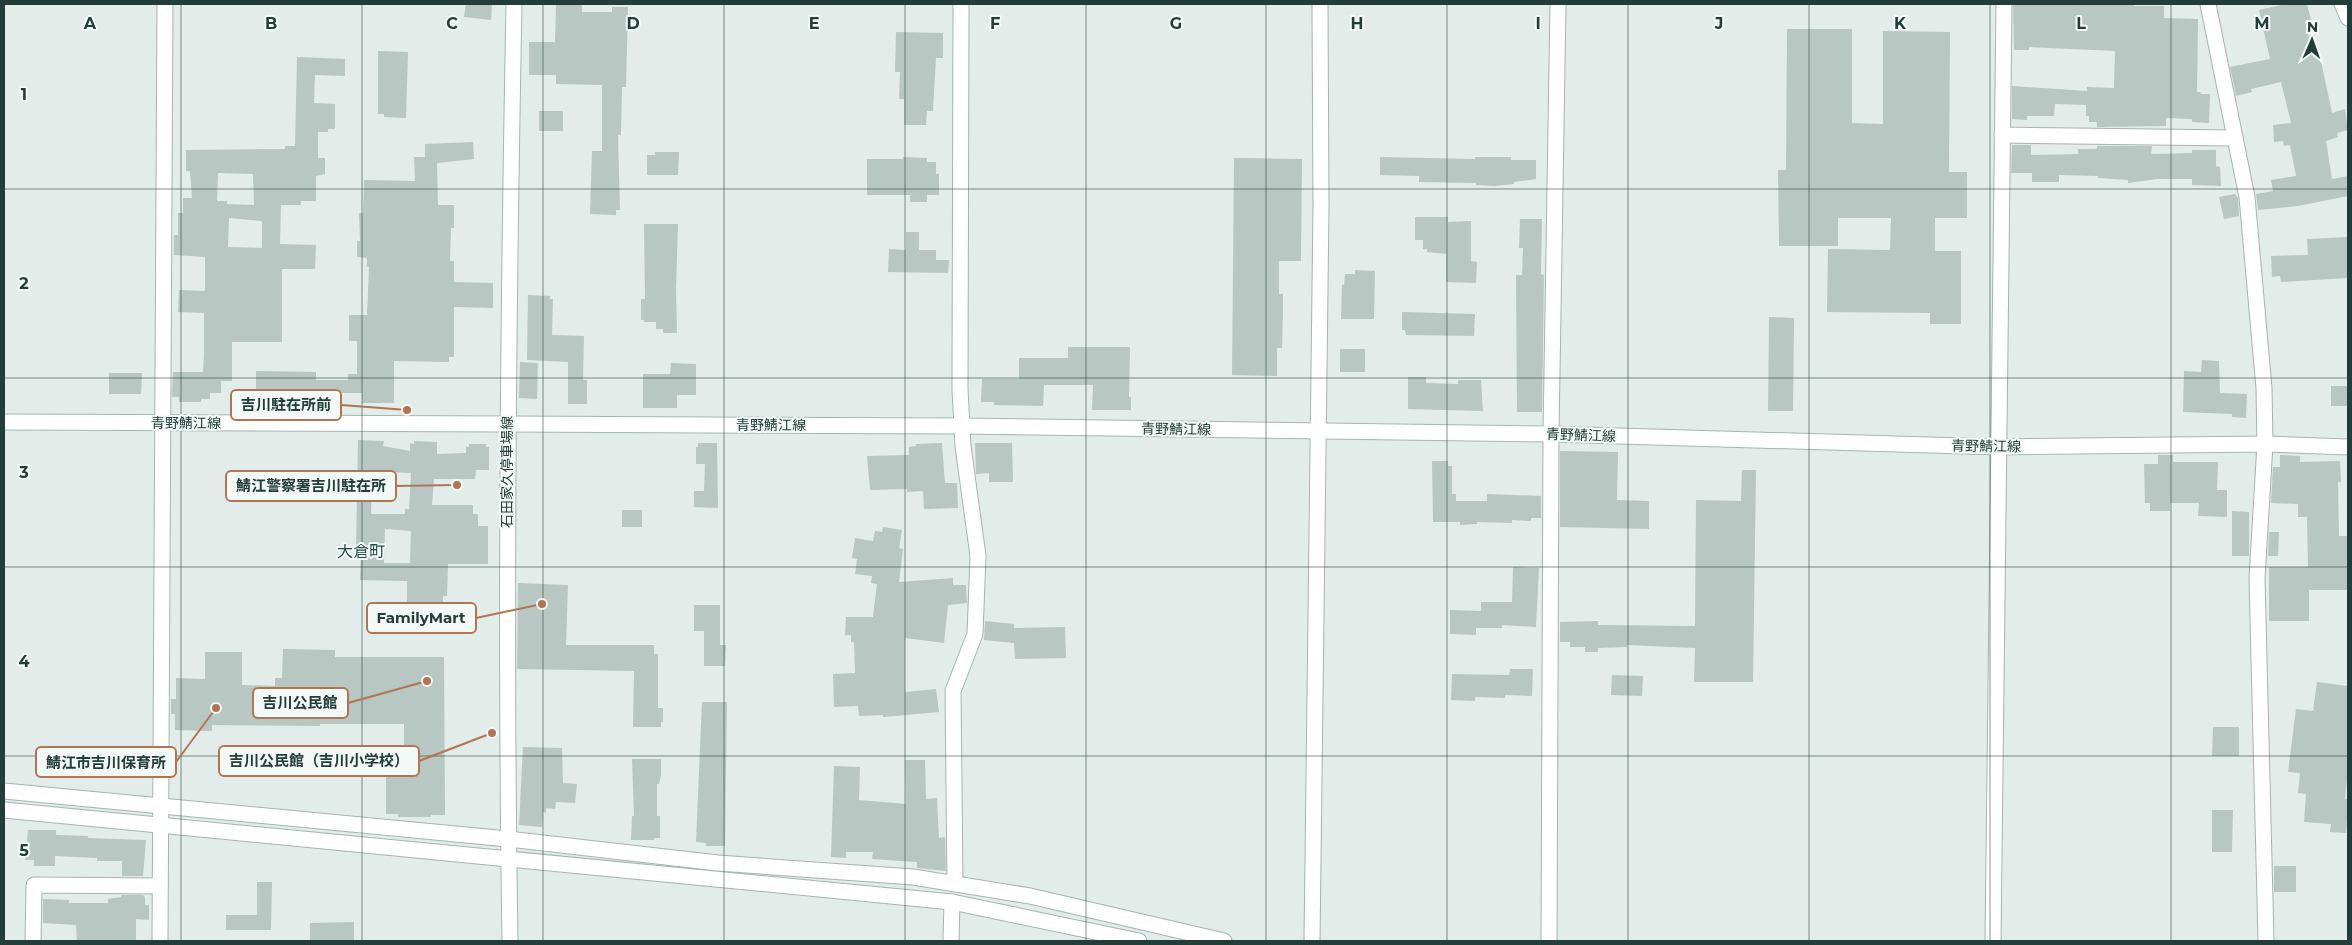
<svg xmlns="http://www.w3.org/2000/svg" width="2352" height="945" viewBox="0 0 2352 945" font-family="Montserrat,'Noto Sans JP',sans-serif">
<rect width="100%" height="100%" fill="#e2ece8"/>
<!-- building -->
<g fill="#b8c7c2" fill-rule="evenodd">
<polygon points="466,4 492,4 491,20 464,17"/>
<polygon points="556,4 582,4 582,12 612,12 612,7 628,7 626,87 622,87 621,135 618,135 620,210 616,210 616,215 590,214 592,151 602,151 602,85 556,84 556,75 529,75 529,42 555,42"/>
<polygon points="2013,4 2134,4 2134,6 2164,6 2164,18 2198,19 2197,92 2200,92 2201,94 2210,94 2209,123 2192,122 2192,119 2166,118 2166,126 2097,127 2097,122 2089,122 2089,116 2086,116 2086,105 2055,104 2054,116 2027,116 2027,120 2012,119 2012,86 2087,91 2087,87 2114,88 2115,51 2029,47 2029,50 2014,50"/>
<polygon points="2286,4 2307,4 2311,20 2305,21 2312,49 2318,47 2332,113 2345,109 2348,130 2337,133 2338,137 2326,141 2332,179 2348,176 2348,196 2298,206 2258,210 2256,194 2273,191 2271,180 2296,176 2290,145 2284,146 2283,141 2274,142 2273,125 2291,123 2281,82 2251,89 2252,92 2236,96 2230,67 2270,59 2259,10"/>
<polygon points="1787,29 1852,29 1852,123 1883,124 1883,31 1950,32 1949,172 1967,172 1967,218 1935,218 1935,251 1961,251 1961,324 1930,324 1930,313 1827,312 1828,249 1890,250 1891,218 1838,218 1838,246 1779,246 1778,170 1786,170"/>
<polygon points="896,32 943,33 943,58 936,58 933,111 927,111 926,125 904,125 904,99 899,99 900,72 895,72"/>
<polygon points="378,51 408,52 406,118 384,117 384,114 378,114"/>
<path d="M297,57L345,59V76L315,75L314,103L335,104V129H328V132H318V158H325V174L316,176V201H301V205H281L280,244L316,245L315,269H282V342H232V381H221V393H210V399H201V402H179V397H172L173,372H203L204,354V313L178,312L179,290L205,291V257L174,255V235H178V213H183V198H192L190,171H186V150L285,149V146H295ZM218,173L253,174L254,205L227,204V201H217ZM229,218L262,221V248L228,247Z"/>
<rect x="539" y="111" width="24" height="20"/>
<polygon points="473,142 474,159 437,163 438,205 454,205 454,228 451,228 450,261 454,261 454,282 493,283 493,308 454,307 454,357 449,357 449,362 394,361 394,403 362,403 362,393 330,393 330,395 316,395 316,398 295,398 295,395 283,395 283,392 256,392 256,371 316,372 316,380 348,380 348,374 357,374 357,341 349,341 349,315 367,315 369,267 367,267 367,258 357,257 357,241 360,241 359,213 363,213 364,180 415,181 414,157 425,157 425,144"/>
<polygon points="2012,145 2031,145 2031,155 2078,154 2078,149 2097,149 2097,146 2152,146 2151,154 2192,153 2192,150 2216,150 2216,166 2220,167 2221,186 2192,185 2192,179 2157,179 2128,183 2128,180 2098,178 2098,176 2059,175 2059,182 2032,182 2032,173 2011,173"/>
<polygon points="655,152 679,152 678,175 647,175 647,155 655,155"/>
<polygon points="903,157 927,158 927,162 936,162 936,174 939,174 939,195 927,195 927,202 910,202 910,195 867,195 867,159 903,159"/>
<polygon points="1380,157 1475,159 1475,157 1511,157 1511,160 1536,160 1536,179 1514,182 1514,184 1494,186 1476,185 1476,183 1419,182 1419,176 1380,175"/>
<polygon points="1234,158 1302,159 1301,261 1279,261 1279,294 1283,294 1283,309 1282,348 1277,348 1277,376 1232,375"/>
<polygon points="2235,194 2238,198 2239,216 2224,219 2219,197"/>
<polygon points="1415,217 1448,217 1448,222 1471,221 1471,261 1477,262 1476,283 1446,282 1446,254 1427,252 1427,249 1423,249 1423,240 1415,240"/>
<polygon points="1520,219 1542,219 1541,274 1544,275 1542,412 1517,412 1516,275 1522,275 1523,248 1519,248"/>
<polygon points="644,224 678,224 676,289 677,333 663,333 663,329 656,329 656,322 644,322 644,320 641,320 641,299 645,299"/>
<polygon points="906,232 919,232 919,250 936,250 936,260 949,260 948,273 888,272 889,249 906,250"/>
<polygon points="2348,237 2348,278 2281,282 2280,276 2272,277 2271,256 2308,255 2307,239"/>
<polygon points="1355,270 1375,271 1374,319 1341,319 1342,284 1344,285 1345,274 1355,274"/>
<polygon points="528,295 550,296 550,299 553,299 552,335 584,336 583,380 587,380 587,404 568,404 568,362 527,360"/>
<polygon points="1402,312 1475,314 1474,336 1406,335 1405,330 1402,330"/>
<polygon points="1769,317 1794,318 1793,411 1768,411"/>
<polygon points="1068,347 1130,347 1129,397 1131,397 1131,410 1092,410 1093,385 1044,385 1043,406 994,405 994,402 981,402 982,379 1019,379 1019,358 1068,358"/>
<rect x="1340" y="349" width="25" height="23"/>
<polygon points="2202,360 2219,361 2220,393 2247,394 2246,418 2232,417 2232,414 2183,412 2184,371 2201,372"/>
<polygon points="520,362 538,363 537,399 519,398"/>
<polygon points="671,363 696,364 696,395 677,395 677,408 643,408 643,374 670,374"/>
<polygon points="109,373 142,373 141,394 109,394"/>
<polygon points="1408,377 1426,377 1426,383 1458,384 1458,380 1481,380 1483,411 1408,409"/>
<rect x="2331" y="386" width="17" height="20"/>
<path d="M358,440L384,441L383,446L410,451V443L414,444V441L437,442V454L466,453V447H469V444H486V447H489V470H476L475,479H434L432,505H473V514H478V526H488V564H448L447,596H443V616L425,615V622L410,621V615H407V581L360,580L361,550H356ZM382,472L411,473L409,509H405V514H371L372,478H382ZM385,529L411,531L410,563H384Z"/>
<polygon points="698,443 717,443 718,508 694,507 694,491 704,491 705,464 696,464 696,447 698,447"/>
<polygon points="942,443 945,483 957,483 958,508 924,509 923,491 907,492 907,489 870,490 867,456 909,455 909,447 916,446 916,444"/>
<polygon points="975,443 1012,443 1013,482 989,482 989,473 976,474"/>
<polygon points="1560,451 1618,452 1617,500 1649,501 1649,529 1560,527"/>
<polygon points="2158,455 2173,455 2173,462 2218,462 2217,490 2227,490 2227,517 2198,516 2199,503 2170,503 2170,511 2150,511 2150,503 2145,503 2144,464 2158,464"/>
<polygon points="2280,455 2300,456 2300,462 2340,461 2341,482 2338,482 2339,536 2348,536 2348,590 2309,590 2309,621 2269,621 2269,567 2308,567 2307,517 2298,517 2298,504 2271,503 2273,467 2280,467"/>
<polygon points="1432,461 1448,461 1448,466 1452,466 1452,494 1456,494 1456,501 1487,501 1487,494 1541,496 1541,518 1531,518 1531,521 1512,520 1512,523 1477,522 1477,524 1460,525 1460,522 1433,522"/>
<polygon points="1742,470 1756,470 1753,682 1694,682 1695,648 1627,645 1627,647 1598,648 1598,652 1585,652 1585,647 1570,647 1570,642 1560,642 1560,622 1598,621 1598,625 1695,626 1696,500 1741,501"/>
<rect x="622" y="510" width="20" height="17"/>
<polygon points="2232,511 2249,512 2249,556 2232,556"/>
<polygon points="883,527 902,530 899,548 903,549 899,582 953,578 953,585 966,585 967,603 948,605 944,643 905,638 905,692 936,689 939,712 883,717 883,715 859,716 858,706 834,707 833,674 855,673 854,642 851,642 851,635 845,635 846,617 873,617 877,584 871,583 872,576 855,574 857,559 852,558 855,538 873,541 875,531 882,532"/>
<polygon points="2269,532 2279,532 2278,556 2268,556"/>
<polygon points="1513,567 1539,568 1536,627 1502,625 1502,628 1476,628 1476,635 1450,634 1450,610 1481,611 1481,602 1512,602"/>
<polygon points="518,583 568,585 566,645 654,645 654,654 658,654 658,708 663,708 663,722 661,722 661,727 633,727 634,671 517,669"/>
<polygon points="694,605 720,605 720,645 726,645 725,666 704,666 704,631 694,631"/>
<polygon points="985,621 1014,624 1014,628 1065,627 1066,658 1015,659 1014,643 984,640"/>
<polygon points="283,649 335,650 335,657 444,657 445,815 431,815 431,817 398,817 398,814 386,814 386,761 390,761 390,754 404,754 404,724 320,724 320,726 212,725 212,731 175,730 175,714 171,714 171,699 176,699 176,678 205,679 205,652 242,652 242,685 275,686 275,678 282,678"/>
<polygon points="1510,669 1533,669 1532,696 1505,695 1505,698 1475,697 1475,701 1451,700 1452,674 1509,675"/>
<polygon points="1612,675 1643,676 1642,696 1611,695"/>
<polygon points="2317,682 2348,686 2348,770 2345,799 2348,799 2348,805 2346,833 2330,832 2331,824 2304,822 2306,794 2298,793 2300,773 2288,772 2296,709 2313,711"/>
<polygon points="702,702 727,702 725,846 706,846 706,843 696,842"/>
<polygon points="2213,727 2239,727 2239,756 2212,756"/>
<polygon points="523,747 562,748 563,783 577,784 575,803 556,802 555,809 546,808 546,813 543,812 542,827 519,825"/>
<polygon points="632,759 661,759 661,775 659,784 657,784 657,816 660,816 660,838 654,838 654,840 631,840 632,816 634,816"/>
<polygon points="905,760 925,760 926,799 937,798 939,838 945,837 946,871 917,868 917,862 872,859 873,852 846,852 846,858 831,857 834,766 860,767 859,800 906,804"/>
<polygon points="2212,810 2233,810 2232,852 2212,852"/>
<polygon points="28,830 56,830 56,835 88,836 88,838 146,840 143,876 122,876 122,861 97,861 97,858 55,856 55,866 34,866 34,860 25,860"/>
<rect x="2274" y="866" width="22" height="26"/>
<polygon points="257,882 272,882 271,930 226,930 226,915 257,915"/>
<polygon points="121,895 143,895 145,897 145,905 149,905 149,920 136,919 136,941 77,941 76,925 43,923 43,899 69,900 69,903 108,903 108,899 121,897"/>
<polygon points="354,922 354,941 310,941 310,923"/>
</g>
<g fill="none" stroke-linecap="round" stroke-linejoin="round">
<!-- minor casing -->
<g stroke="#a5b4b0" stroke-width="17">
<g id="minor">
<polyline points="2208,4 2247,197 2264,388 2265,444 2257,578 2266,941"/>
<polyline points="2342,4 2348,18"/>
<polyline points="2002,135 2235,138"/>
<polyline points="4,791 508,839 718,863 913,877 1030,896 1224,941"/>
<polyline points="4,810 952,902 1139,941"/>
<polyline points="955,882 953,691 975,634 978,556 963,446 960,389 961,4"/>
<polyline points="33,941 34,885 160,886"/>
<polyline points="160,941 165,4"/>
<polyline points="951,941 952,902"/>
<polyline points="1549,941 1551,434 1558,4"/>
<polyline points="1993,941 2004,4"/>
</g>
</g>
<!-- tertiary casing -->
<g stroke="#a5b4b0" stroke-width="17">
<polyline id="tertiary" points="1312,941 1321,207 1320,4"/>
</g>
<!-- secondary casing -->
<g stroke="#a1b8b1" stroke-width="17">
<g id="secondary">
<polyline points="4,422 962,426 1551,434 1997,447 2265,444 2348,447"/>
<path d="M510,941C505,629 508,316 514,4"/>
</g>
</g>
<!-- minor -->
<use href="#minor" stroke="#fff" stroke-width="15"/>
<!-- tertiary -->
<use href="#tertiary" stroke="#fff" stroke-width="15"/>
<!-- secondary -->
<use href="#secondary" stroke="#fff" stroke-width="15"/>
</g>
<!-- grid -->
<path fill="none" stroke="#233d38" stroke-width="1" stroke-opacity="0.55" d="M181,4V941M362,4V941M543,4V941M724,4V941M905,4V941M1086,4V941M1266,4V941M1447,4V941M1628,4V941M1809,4V941M1990,4V941M2171,4V941M4,189H2348M4,378H2348M4,567H2348M4,756H2348"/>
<g text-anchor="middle" stroke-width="4" stroke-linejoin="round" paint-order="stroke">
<!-- street labels -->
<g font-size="14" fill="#233d38" stroke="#f3f9f6">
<text x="186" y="428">青野鯖江線</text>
<text x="771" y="430">青野鯖江線</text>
<text transform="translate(1176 429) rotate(1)" y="5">青野鯖江線</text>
<text transform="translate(1581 435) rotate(2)" y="5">青野鯖江線</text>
<text transform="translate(1986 446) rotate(1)" y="5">青野鯖江線</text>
<text transform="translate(507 472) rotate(-90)" y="5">石田家久停車場線</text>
</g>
<!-- quarter labels -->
<g font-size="16" fill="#1f4f47" stroke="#f3f9f6">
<text x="361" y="557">大倉町</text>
</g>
</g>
<g font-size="16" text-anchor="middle" font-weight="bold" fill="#233d38" stroke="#f3f9f6" stroke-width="4" stroke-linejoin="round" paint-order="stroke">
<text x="90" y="29">A</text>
<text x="271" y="29">B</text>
<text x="452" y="29">C</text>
<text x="633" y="29">D</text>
<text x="814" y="29">E</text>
<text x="995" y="29">F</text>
<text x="1176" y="29">G</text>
<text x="1357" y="29">H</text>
<text x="1538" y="29">I</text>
<text x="1719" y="29">J</text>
<text x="1900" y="29">K</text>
<text x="2081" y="29">L</text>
<text x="2262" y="29">M</text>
<text x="24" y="100">1</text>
<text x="24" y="289">2</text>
<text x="24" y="478">3</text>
<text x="24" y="667">4</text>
<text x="24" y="856">5</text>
</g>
<!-- callouts -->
<path fill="none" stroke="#b27452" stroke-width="2" d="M407 410L341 405M457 485L396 486M542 604L476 618M427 681L348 703M492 733L419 761M216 708L176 762"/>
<g fill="#b27452" stroke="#f3f9f6" stroke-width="2">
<circle cx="407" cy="410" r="5"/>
<circle cx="457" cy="485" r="5"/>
<circle cx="542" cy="604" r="5"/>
<circle cx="427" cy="681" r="5"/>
<circle cx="492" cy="733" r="5"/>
<circle cx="216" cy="708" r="5"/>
</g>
<g fill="#f3f9f6" stroke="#b27452" stroke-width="2">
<rect x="231" y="390" width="110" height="30" rx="5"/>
<rect x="226" y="471" width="170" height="30" rx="5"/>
<rect x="367" y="603" width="109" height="30" rx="5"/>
<rect x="253" y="688" width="95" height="30" rx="5"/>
<rect x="219" y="746" width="200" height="30" rx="5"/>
<rect x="36" y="747" width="140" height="30" rx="5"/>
</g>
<g font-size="15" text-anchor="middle" font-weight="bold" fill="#233d38">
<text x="286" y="410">吉川駐在所前</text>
<text x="311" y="491">鯖江警察署吉川駐在所</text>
<text x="421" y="623">FamilyMart</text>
<text x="300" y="708">吉川公民館</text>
<text x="319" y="766">吉川公民館（吉川小学校）</text>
<text x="106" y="768">鯖江市吉川保育所</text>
</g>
<!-- border -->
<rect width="2352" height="945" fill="none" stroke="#233d38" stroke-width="10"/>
<!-- north arrow -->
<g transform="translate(2312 40) rotate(2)" stroke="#f3f9f6" stroke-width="4" paint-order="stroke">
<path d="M0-4L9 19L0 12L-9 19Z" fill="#233d38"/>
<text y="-8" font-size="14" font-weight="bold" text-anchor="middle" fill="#233d38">N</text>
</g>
</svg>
